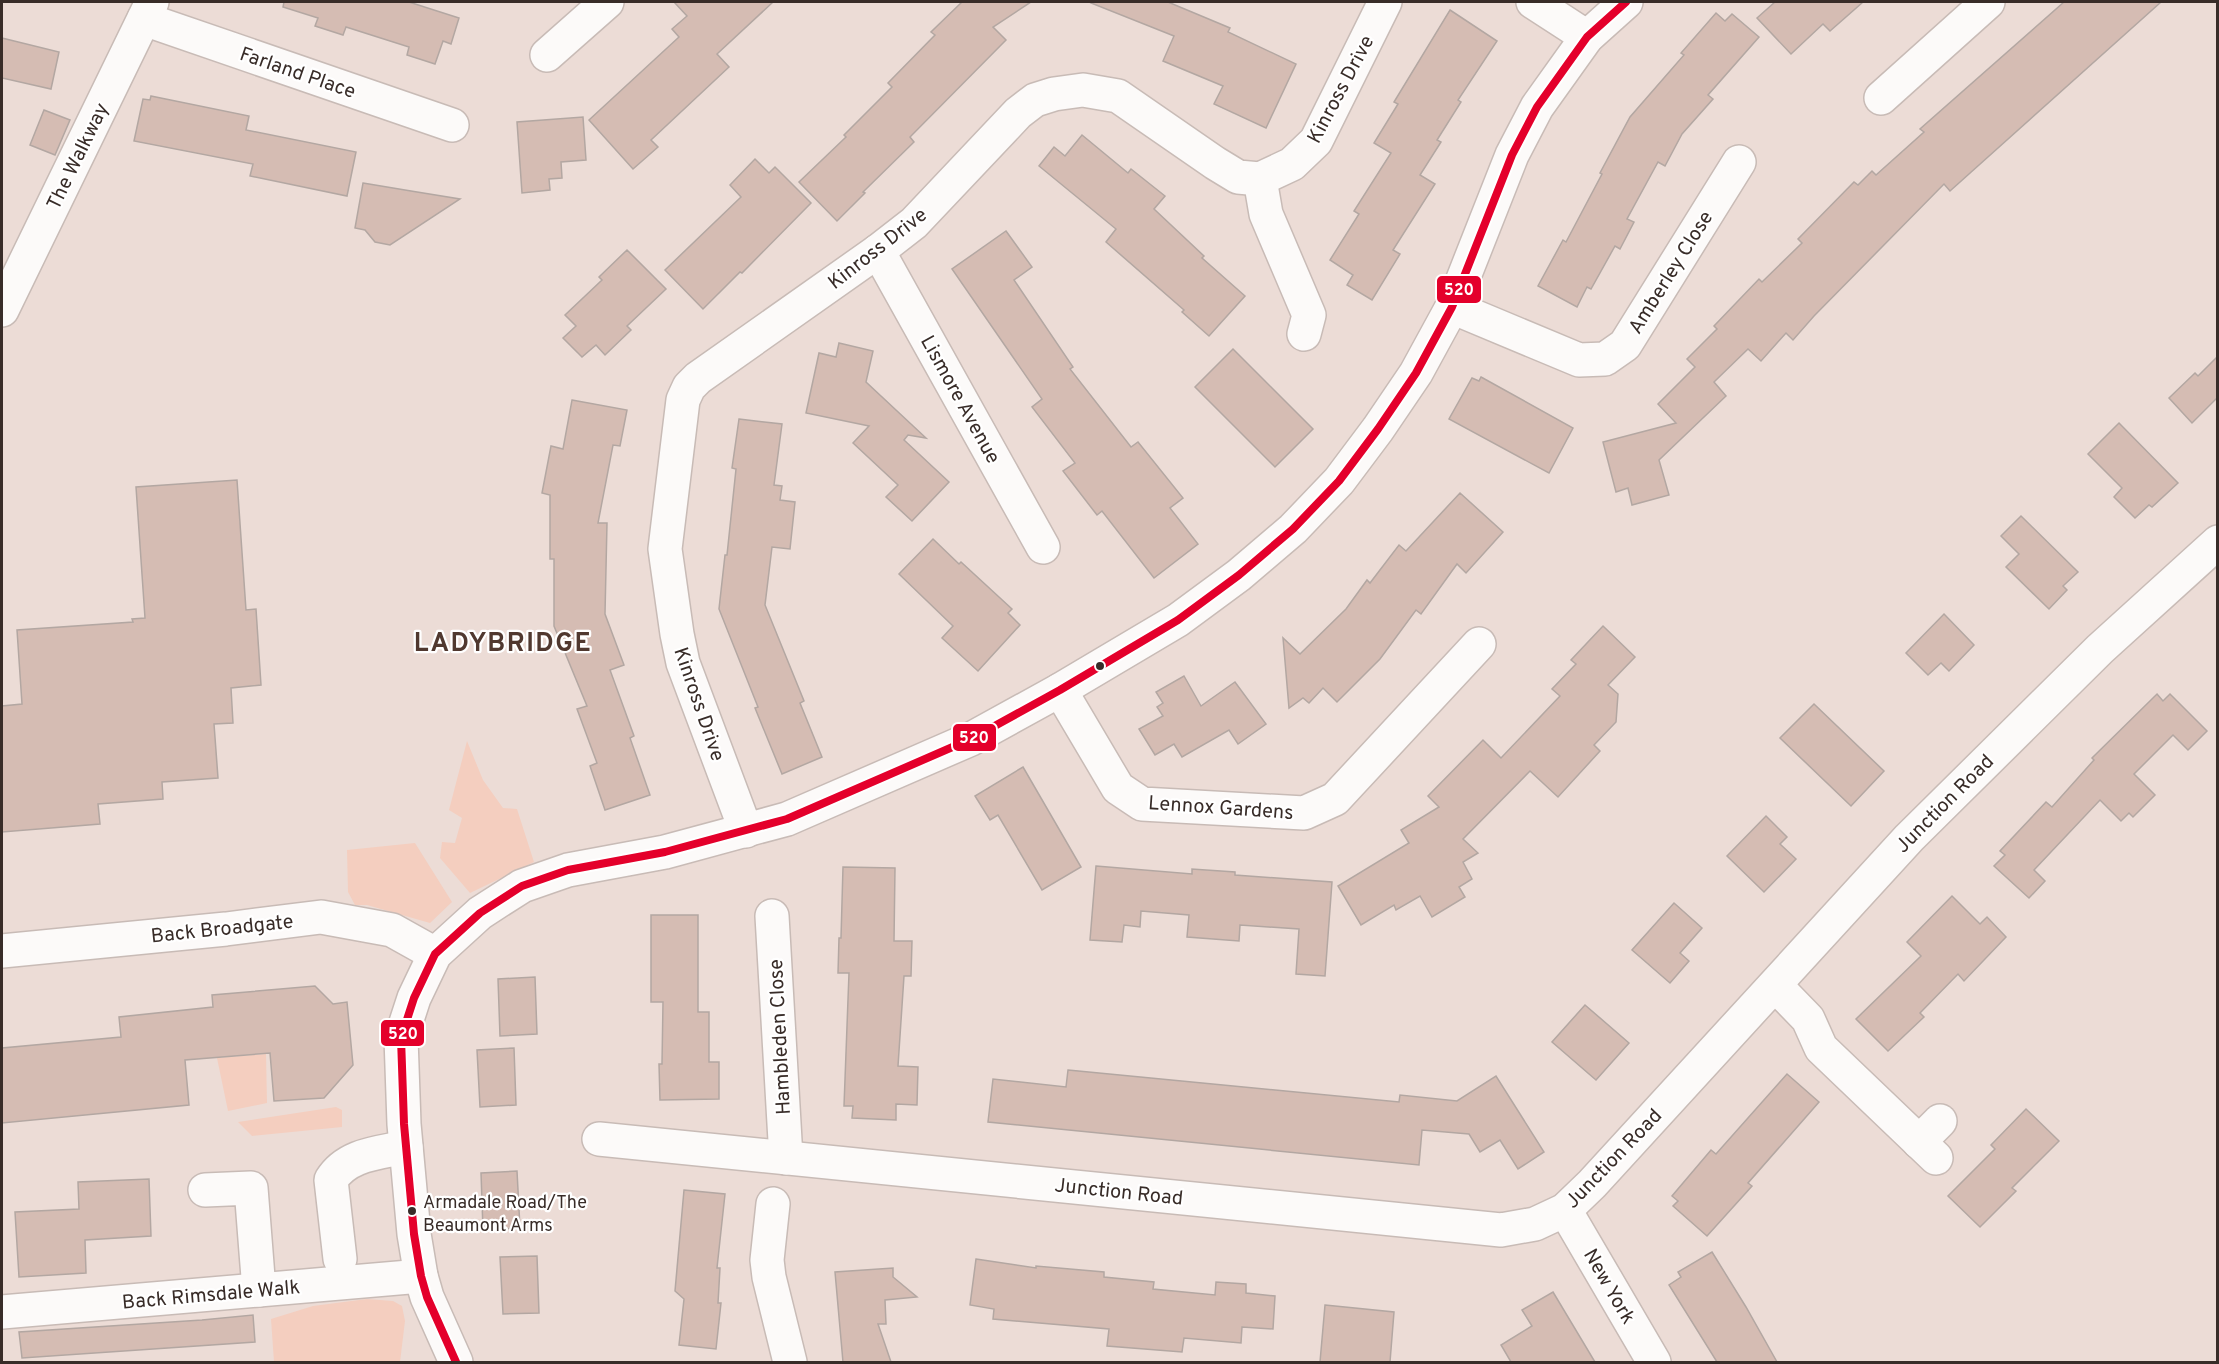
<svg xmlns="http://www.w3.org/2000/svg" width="2219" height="1364" viewBox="0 0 2219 1364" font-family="Overpass,sans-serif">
<rect width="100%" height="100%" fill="#ecdcd6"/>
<!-- green -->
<g fill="#f4cebf">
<polygon points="467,741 483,780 503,808 517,809 534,862 470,893 440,858 442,842 455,843 462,818 449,810"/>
<polygon points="415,843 452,902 430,923 367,905 355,905 348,892 347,850"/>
<polygon points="266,1054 267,1103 228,1111 217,1058"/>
<polygon points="336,1107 342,1110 342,1127 252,1136 238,1122"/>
<polygon points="367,1299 393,1301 402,1306 405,1321 400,1362 274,1362 271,1319 313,1306"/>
</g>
<!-- building -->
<g fill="#d5bcb3" stroke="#b3a7a2" stroke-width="1.5">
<polygon points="284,2 409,2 459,18 451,44 443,41 435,64 407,55 409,47 346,27 343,35 315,26 318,18 283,7"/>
<polygon points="674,2 773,2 717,54 729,67 651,140 658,147 633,169 589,120 679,37 672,29 687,16"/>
<polygon points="962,2 1031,2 993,27 1006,40 910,137 914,142 863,192 865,193 837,221 799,182 846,137 844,135 892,87 888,83 935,35 931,32"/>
<polygon points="1092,2 1168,2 1230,28 1228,32 1296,64 1266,128 1214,104 1223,86 1163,61 1174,36 1091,3"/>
<polygon points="1775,2 1863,2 1830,31 1823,24 1791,54 1757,18"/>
<polygon points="2064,2 2161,2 1950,191 1944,184 1814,316 1793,340 1786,333 1761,361 1748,349 1714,382 1726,396 1659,460 1669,495 1632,505 1628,488 1616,492 1603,442 1676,423 1658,404 1695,367 1687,359 1717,329 1714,326 1759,279 1762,282 1802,243 1798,239 1854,182 1858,185 1872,171 1876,175 1924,132 1920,129"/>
<polygon points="1450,10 1497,41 1458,100 1461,102 1437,140 1441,142 1420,175 1435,184 1393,250 1400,254 1372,300 1347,285 1353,275 1330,260 1359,214 1354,211 1391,153 1374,143 1398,104 1394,102"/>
<polygon points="1716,13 1725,21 1732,14 1759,37 1708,95 1713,99 1682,134 1665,166 1658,162 1627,219 1634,222 1620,249 1615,246 1591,289 1587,287 1577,307 1538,286 1563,240 1566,242 1602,174 1600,173 1630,117 1684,55 1681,53"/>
<polygon points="2,38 59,52 51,89 2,78"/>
<polygon points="151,96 249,116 246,130 356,152 347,196 250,176 253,164 134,141 143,99 150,100"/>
<polygon points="44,110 70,120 55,155 30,145"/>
<polygon points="583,117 586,160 561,162 562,178 549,179 550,190 522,193 517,122"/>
<polygon points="1082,135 1128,173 1131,169 1165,196 1154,209 1204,256 1202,258 1245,296 1209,336 1182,312 1184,310 1106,242 1116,229 1039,166 1054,147 1065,156"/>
<polygon points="755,159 769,173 775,167 811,203 742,273 740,272 703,309 665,270 741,197 730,185"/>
<polygon points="363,183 411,191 460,199 390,245 375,242 365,230 355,228"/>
<polygon points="1006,231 1032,267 1014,280 1073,367 1070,369 1131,447 1138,442 1183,498 1170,508 1198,544 1154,578 1102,511 1097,515 1063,471 1075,463 1032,407 1042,399 952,269"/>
<polygon points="627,250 666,289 627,326 631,330 605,355 596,345 582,357 563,338 576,326 565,315 602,280 599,277"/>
<polygon points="839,343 873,351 866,382 926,438 908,435 904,440 949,482 912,521 886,497 898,485 853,443 869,426 806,413 819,353 836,357"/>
<polygon points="1233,349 1313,429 1275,467 1195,387"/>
<polygon points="2217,357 2217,398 2192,423 2169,398 2195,373 2198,376"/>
<polygon points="1481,377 1573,428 1549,473 1449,419 1472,378 1479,381"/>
<polygon points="572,400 627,410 620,446 613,445 598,523 607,523 605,614 624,665 610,670 634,736 630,738 650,795 605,810 590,766 597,763 577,709 587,706 554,626 554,559 550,559 550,495 542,493 551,446 563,449"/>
<polygon points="739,419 782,424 774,485 782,486 780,500 795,502 790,549 772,547 765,605 804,701 800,703 822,757 782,774 755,708 758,707 719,609 725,555 727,555 736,469 732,468"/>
<polygon points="2119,423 2178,483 2152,507 2149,505 2135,518 2114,497 2122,488 2088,454"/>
<polygon points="237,480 246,610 256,609 261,685 231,688 233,723 214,724 218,778 162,782 163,799 98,804 100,824 2,832 2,706 22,704 17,630 133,622 132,619 145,618 136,487"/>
<polygon points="1460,493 1503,532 1466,573 1457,564 1421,614 1416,610 1380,659 1337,702 1323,688 1309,703 1303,698 1289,708 1283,638 1300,654 1346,609 1367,580 1370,583 1399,545 1406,551"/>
<polygon points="2021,516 2078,572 2063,586 2067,590 2049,609 2006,567 2019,554 2001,536"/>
<polygon points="933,539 959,564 961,562 1012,609 1008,613 1020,625 978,671 942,638 953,626 899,574"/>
<polygon points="1944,614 1974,645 1949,671 1941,663 1928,675 1906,653"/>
<polygon points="1603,626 1635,657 1608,685 1618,694 1616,722 1594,745 1600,751 1558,797 1530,771 1463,839 1478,853 1463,862 1472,879 1459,887 1465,897 1432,917 1420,896 1396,910 1394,905 1361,925 1338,886 1409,843 1401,830 1439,807 1428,796 1483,740 1501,758 1560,696 1552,689 1576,664 1571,660"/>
<polygon points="1184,676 1201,706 1235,682 1266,724 1238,744 1229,730 1182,757 1174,744 1155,755 1139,729 1163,716 1157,707 1163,703 1156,692"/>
<polygon points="2157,694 2163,701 2170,694 2207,731 2188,750 2173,735 2134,774 2155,795 2133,817 2129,813 2121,821 2100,800 2034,870 2045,881 2029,898 1994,866 2005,855 2000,851 2046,802 2052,807 2094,760 2092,758"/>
<polygon points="1814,704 1884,771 1851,806 1780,738"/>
<polygon points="1023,767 1081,867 1042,890 998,815 990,820 975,796"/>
<polygon points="1766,816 1787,837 1780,844 1796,859 1764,892 1727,856"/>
<polygon points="1096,866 1192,874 1192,869 1235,872 1235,875 1332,882 1325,976 1296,974 1299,929 1240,925 1239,941 1187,937 1189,915 1141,911 1140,927 1124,925 1122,942 1090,940"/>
<polygon points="843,867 895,868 894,941 912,941 911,976 904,976 898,1066 918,1067 917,1105 896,1104 896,1120 852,1118 853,1106 844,1106 849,973 838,973 839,938 841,938"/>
<polygon points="1952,896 1980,924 1987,917 2006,937 1964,981 1958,974 1920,1013 1924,1017 1888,1051 1856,1019 1921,956 1907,942"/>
<polygon points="1674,903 1702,928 1680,953 1689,961 1670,983 1632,950"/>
<polygon points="651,915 698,915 698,1012 709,1012 709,1062 719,1062 719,1099 660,1100 659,1064 662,1064 663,1002 651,1002"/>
<polygon points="535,977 537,1034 500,1036 498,979"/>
<polygon points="315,986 333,1004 347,1002 353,1065 324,1098 274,1101 270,1053 185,1060 189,1105 2,1123 2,1048 121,1037 119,1017 213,1007 212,995"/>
<polygon points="1585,1005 1629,1043 1596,1080 1552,1042"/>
<polygon points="514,1048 516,1105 480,1107 477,1050"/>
<polygon points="1068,1070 1399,1102 1400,1095 1457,1101 1496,1076 1544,1152 1518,1169 1500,1140 1480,1152 1469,1134 1422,1130 1419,1165 988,1122 993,1079 1066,1087"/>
<polygon points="1787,1074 1819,1102 1748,1183 1752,1186 1707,1236 1673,1206 1678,1201 1672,1196 1711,1150 1716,1154"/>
<polygon points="2026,1109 2059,1141 2012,1188 2016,1191 1980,1227 1948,1196 1995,1149 1991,1145"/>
<polygon points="517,1171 520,1228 483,1230 481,1173"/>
<polygon points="149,1179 151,1236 85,1240 86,1273 19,1277 15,1212 79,1209 78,1182"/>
<polygon points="684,1190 725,1194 717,1268 720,1268 718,1303 721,1303 716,1349 679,1345 684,1299 675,1291"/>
<polygon points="1712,1252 1746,1307 1777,1362 1717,1362 1669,1285 1681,1277 1678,1272"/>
<polygon points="537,1256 539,1313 503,1314 500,1257"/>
<polygon points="976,1259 1036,1268 1036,1266 1104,1272 1104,1277 1154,1282 1153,1289 1215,1295 1216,1282 1246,1284 1246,1293 1275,1296 1273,1329 1242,1327 1241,1343 1184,1338 1182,1352 1107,1346 1109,1329 993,1319 994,1309 970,1305"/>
<polygon points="893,1268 893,1277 917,1297 885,1300 886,1324 878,1324 891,1362 843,1362 835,1272"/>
<polygon points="1553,1292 1595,1362 1511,1362 1501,1345 1532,1326 1522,1310"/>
<polygon points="1325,1305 1394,1312 1390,1362 1320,1362"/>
<polygon points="253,1315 255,1342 22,1358 19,1332 202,1320"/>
</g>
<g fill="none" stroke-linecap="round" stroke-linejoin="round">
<!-- minor casing -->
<g stroke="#c8bbb6" stroke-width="36">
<g id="minor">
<polyline points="1533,2 1587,37"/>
<polyline points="144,19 452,125"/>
<polyline points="547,55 607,2"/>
<polyline points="1881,98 1988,2"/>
<polyline points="1260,179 1266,214 1309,315 1304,334"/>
<polyline points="878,251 1043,547"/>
<polyline points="1452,307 1579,360 1605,359 1625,345 1739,162"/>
<polyline points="2,310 152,2"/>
<polyline points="1060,690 1118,788 1142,804 1304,813 1335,799 1479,644"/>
<polyline points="746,831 683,663 677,634 665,549 683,400 689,387 698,378 878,251 914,223 1018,113 1035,100 1054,94 1083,90 1118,96 1215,163 1238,177 1260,179 1292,164 1316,141 1385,2"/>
<polyline points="772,916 786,1158"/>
<polyline points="2,951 226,929 321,917 392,930 435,954"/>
<polyline points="1775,985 1808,1019 1821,1048 1936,1158"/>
<polyline points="599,1139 1501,1230 1535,1224 1565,1210 1592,1184 1909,838 2100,649 2218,542"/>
<polyline points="1919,1142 1940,1121"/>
<polyline points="205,1190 251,1188 259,1290"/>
<polyline points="773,1204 767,1260 769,1277 790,1362"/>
<polyline points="1565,1210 1654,1362"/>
<path d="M340,1259L331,1180C347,1154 379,1153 406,1147"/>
<polyline points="2,1312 421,1276"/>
<polyline points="456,1362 427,1297 421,1276 414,1234 404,1124 401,1038 414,998 435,954 480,913 522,886 568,870 665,852 787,819 971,739 1060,690 1178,620 1239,575 1293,529 1339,481 1378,429 1416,373 1452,307 1512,155 1537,107 1587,37 1626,2"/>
</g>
</g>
<!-- minor -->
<use href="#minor" stroke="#fcfaf9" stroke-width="33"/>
<!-- bus-1 casing -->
<g stroke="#fff" stroke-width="12">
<polyline id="bus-1" points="456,1362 427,1297 421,1276 414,1234 404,1124 401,1038 414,998 435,954 480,913 522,886 568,870 665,852 787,819 971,739 1060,690 1178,620 1239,575 1293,529 1339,481 1378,429 1416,373 1452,307 1512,155 1537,107 1587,37 1626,2"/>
</g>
<!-- bus-1 -->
<use href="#bus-1" stroke="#e4002b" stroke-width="8"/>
</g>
<!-- markers -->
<g fill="#382c28" stroke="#fff" stroke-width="2">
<circle cx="1100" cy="666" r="5"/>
<circle cx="412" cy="1211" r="5"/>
</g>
<g text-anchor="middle" stroke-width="4.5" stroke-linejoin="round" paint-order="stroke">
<!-- bus labels -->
<g font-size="18" fill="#382c28" stroke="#fff" text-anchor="start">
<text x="423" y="1208">Armadale Road/The<tspan x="423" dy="23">Beaumont Arms</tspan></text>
</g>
<!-- street labels -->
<g font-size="20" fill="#382c28" stroke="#fff">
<text transform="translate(298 72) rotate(19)" y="7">Farland Place</text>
<text transform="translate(1340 89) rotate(-62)" y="7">Kinross Drive</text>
<text transform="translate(77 156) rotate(-64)" y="7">The Walkway</text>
<text transform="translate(877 248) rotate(-38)" y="7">Kinross Drive</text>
<text transform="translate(1670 272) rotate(-58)" y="7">Amberley Close</text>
<text transform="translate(961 399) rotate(61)" y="7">Lismore Avenue</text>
<text transform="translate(700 704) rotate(71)" y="7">Kinross Drive</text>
<text transform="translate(1944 803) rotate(-45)" y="7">Junction Road</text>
<text transform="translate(1221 807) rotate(4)" y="7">Lennox Gardens</text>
<text transform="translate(222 928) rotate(-6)" y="7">Back Broadgate</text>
<text transform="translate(779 1037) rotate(-93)" y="7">Hambleden Close</text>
<text transform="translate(1613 1158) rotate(-46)" y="7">Junction Road</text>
<text transform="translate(1119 1191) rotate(6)" y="7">Junction Road</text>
<text transform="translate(1610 1286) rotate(60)" y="7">New York</text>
<text transform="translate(211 1294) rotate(-5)" y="7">Back Rimsdale Walk</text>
</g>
<!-- district labels -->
<g font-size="26" font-weight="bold" letter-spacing="1.5" fill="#50382f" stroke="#fff">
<text x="503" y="651">LADYBRIDGE</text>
</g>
</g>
<g stroke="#fff" stroke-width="2">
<rect x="1436" y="275" width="46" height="29" rx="6" fill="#e4002b"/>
<rect x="952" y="723" width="45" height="29" rx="6" fill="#e4002b"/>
<rect x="380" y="1019" width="45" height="28" rx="6" fill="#e4002b"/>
</g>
<g font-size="16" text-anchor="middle" font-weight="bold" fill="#fff">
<text x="1459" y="295">520</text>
<text x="974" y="743">520</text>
<text x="403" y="1039">520</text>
</g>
<!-- border -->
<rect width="2219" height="1364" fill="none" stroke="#382c28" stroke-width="6"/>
</svg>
